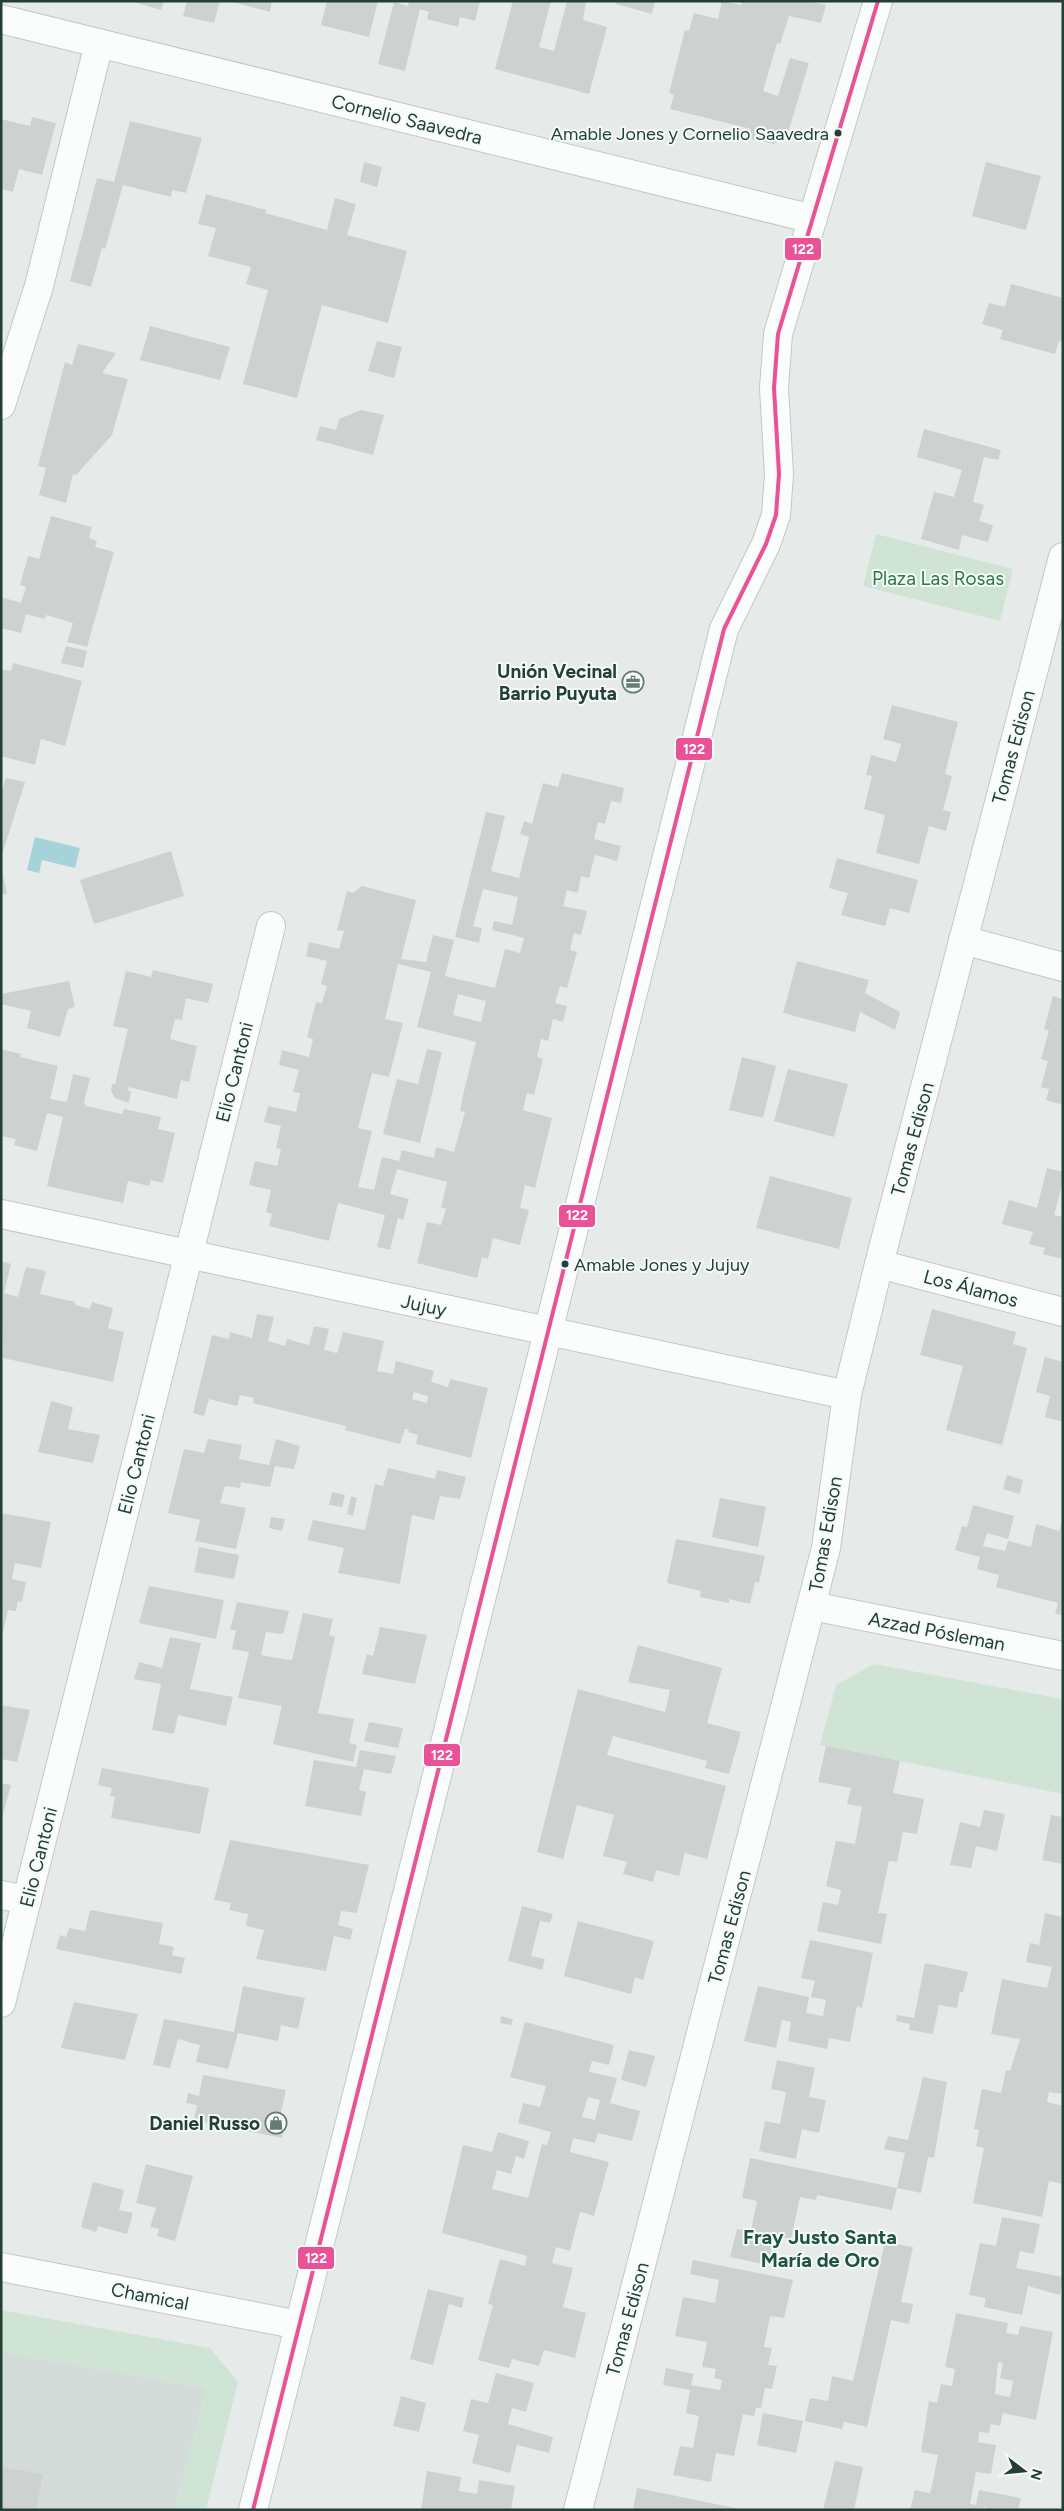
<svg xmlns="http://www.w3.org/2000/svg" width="1064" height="2511" viewBox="0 0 1064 2511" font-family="Figtree,sans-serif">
<rect width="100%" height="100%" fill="#e6ebe9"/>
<!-- built -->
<polygon fill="#d4dcd9" points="1,2352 206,2388 175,2510 1,2510"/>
<!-- green -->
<g fill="#cfe4d5">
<polygon points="876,534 1013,569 1000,621 863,586"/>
<polygon points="874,1664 1063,1699 1063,1794 820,1745 836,1685"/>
<polygon points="1,2310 210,2348 238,2382 206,2510 175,2510 206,2388 1,2352"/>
</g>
<!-- water -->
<polygon fill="#a6d3da" points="35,837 80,848 75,868 42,860 39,873 27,870"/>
<!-- building -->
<g fill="#cdd2d0" fill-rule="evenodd">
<polygon points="130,1 164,1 161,10"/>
<polygon points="187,1 220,1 214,23 183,16"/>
<polygon points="229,1 272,1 270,12"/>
<polygon points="327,1 378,1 369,37 321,25"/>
<polygon points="409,1 480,1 475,21 460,17 458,27 427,19 429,12 420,9 405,71 378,64 394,2 408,6"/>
<polygon points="513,1 551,1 539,47 554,51 567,1 586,1 583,20 607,27 589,94 495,69"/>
<polygon points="617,1 655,1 652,14 616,4"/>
<polygon points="722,1 741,5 742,1 809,1 826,5 821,23 789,16 780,44 777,43 763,91 778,96 790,58 809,63 787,136 774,144 748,138 751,129 670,109 674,95 669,93 685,30 689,31 694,13 718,19"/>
<polygon points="32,117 56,123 42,175 19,169 13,192 1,189 1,119 30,126"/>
<polygon points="130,121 202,138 186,193 172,190 171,197 123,185 105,249 102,248 91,287 70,281 97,178 114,182"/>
<polygon points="364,162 382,167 377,187 360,182"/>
<polygon points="986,162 1041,176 1026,230 972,216"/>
<polygon points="206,194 266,210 265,213 327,230 335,198 356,204 347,235 407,251 388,323 322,305 297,398 243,384 268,290 246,284 251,267 208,256 216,228 198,224"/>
<polygon points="1011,284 1063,298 1063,342 1059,341 1055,354 1000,339 1003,330 982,324 989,303 1005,307"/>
<polygon points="150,326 230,347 220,380 140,360"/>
<polygon points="377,341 402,347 394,378 368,371"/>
<polygon points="78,344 116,353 102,373 128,379 112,435 76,475 73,474 66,503 39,495 46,468 38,466 65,362 72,365"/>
<polygon points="361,410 384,415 373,455 316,440 320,426 336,430 339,419"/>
<polygon points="924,429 1001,450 998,460 984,457 973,502 984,505 979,521 993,525 988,542 962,535 959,550 921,539 934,492 954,497 962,470 917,457"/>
<polygon points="51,516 92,527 89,538 97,541 95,547 114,552 87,647 67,642 73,623 46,615 45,619 26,614 21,633 1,628 1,597 21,603 26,587 20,585 28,556 39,559"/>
<polygon points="66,646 87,651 83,668 61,663"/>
<polygon points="13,663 82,681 65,746 41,739 35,765 1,756 1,669 11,671"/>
<polygon points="892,705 958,722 945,774 952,776 943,810 951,812 946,831 929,826 919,864 876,853 885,815 864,809 872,776 866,775 871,755 896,762 901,744 883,739"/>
<path d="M562,773L624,788L621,803L611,801L605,824L598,822L594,839L621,846L617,861L595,855L589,878L581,876L578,893L567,890L563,906L587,911L581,935L574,933L570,950L577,952L567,988L560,986L555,1003L567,1006L563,1022L553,1019L548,1041L541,1039L537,1057L543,1059L534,1095L527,1093L523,1110L552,1118L535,1188L525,1185L520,1208L529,1210L520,1245L493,1238L488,1259L482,1257L477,1278L417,1263L427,1222L441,1225L446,1209L441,1207L447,1182L397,1169L390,1194L409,1199L403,1220L398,1218L390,1250L377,1247L385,1215L338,1203L329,1241L269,1226L272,1214L266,1212L271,1190L249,1185L255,1161L277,1166L281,1149L276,1148L281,1126L264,1122L268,1106L296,1112L300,1093L293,1092L299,1070L279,1065L282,1050L309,1057L313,1039L307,1037L316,1002L322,1003L327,986L321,984L327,961L306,956L309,942L339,949L344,931L337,930L347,891L353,893L362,886L416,900L401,959L426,962L433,935L454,940L445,976L495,988L505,949L520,953L524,938L492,930L494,921L512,925L518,897L483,889L473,926L482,928L479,943L455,937L486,812L505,816L491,871L519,878L529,837L520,834L524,821L532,824L543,783L558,787ZM398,964L431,972L417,1027L476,1042L463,1095L460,1111L465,1112L454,1152L436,1147L434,1158L402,1150L399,1161L382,1157L374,1190L358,1187L372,1131L358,1128L372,1073L389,1077L403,1023L385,1019ZM458,994L486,1001L481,1022L453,1015Z"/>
<polygon points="6,778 25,782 2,855 1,792"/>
<polygon points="171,851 184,896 94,924 80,880"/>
<polygon points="837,858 918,880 909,913 890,908 885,926 841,915 848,893 829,888"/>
<polygon points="1,865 7,894 1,895"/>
<polygon points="797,961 869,980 865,993 900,1012 895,1030 860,1012 855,1032 783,1013"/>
<polygon points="153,970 213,984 208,1003 186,998 182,1020 175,1019 170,1039 197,1046 189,1082 181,1080 177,1099 129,1087 128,1091 131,1091 129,1103 115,1098 111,1091 112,1084 115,1084 128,1029 113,1026 126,971 151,977"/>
<polygon points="69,981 75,1007 68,1009 60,1037 27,1028 31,1011 1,1004 1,994"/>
<polygon points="1053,996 1063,999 1063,1105 1046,1100 1049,1089 1041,1087 1048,1061 1041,1059 1049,1031 1044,1029"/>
<polygon points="1,1049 21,1054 20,1057 58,1066 50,1099 67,1102 73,1074 90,1078 84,1102 86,1106 122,1114 124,1109 161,1117 158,1129 175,1133 163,1183 151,1180 149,1186 128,1181 123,1203 47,1186 63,1117 47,1113 37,1151 14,1145 16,1139 1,1136"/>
<polygon points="427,1049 442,1052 420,1143 383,1134 397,1079 418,1084"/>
<polygon points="742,1057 776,1066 763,1118 729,1110"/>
<polygon points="788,1069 848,1084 834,1137 774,1121"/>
<polygon points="1047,1168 1063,1172 1063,1182 1054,1215 1063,1217 1063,1259 1043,1254 1045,1248 1029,1244 1033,1232 1002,1224 1009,1200 1037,1208"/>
<polygon points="770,1176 852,1198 839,1249 756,1228"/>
<polygon points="1,1261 11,1264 4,1293 18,1297 26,1267 46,1271 40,1294 75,1302 75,1305 90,1309 92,1302 113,1308 108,1328 124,1332 113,1382 3,1358"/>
<polygon points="932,1309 1016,1332 1013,1344 1027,1348 1002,1445 946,1430 963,1366 920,1355"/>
<path d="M257,1314L274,1317L268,1341L285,1346L287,1339L309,1345L314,1326L329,1329L324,1350L337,1353L343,1332L384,1341L377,1371L393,1374L396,1361L434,1371L431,1382L448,1387L450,1379L488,1388L471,1458L416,1444L418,1435L408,1432L409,1429H405L400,1444L345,1430L346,1426L253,1403L254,1398L240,1395L237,1406L209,1399L204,1416L193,1413L212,1335L229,1339L230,1332L252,1338ZM414,1392L428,1396L427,1403L412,1399Z"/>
<polygon points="1045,1357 1063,1362 1063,1422 1045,1417 1050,1396 1036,1392"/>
<polygon points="51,1401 73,1407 68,1429 100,1435 93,1463 38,1452"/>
<polygon points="208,1439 242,1445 239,1459 269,1465 276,1439 300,1446 294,1469 275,1466 270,1487 241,1482 240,1488 225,1486 220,1503 246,1508 236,1549 195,1541 200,1520 168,1513 184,1449 204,1453"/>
<polygon points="388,1468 435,1479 437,1470 466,1477 460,1499 440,1496 434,1520 412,1515 400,1584 338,1573 344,1548 307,1540 313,1520 365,1530 375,1484 383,1486"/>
<polygon points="1007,1475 1023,1480 1020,1494 1003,1489"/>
<polygon points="332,1492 345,1495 342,1507 329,1505"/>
<polygon points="351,1496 357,1498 353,1516 347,1514"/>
<polygon points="720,1498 766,1507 758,1547 712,1537"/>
<polygon points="973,1505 1014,1516 1008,1539 987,1533 983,1546 1005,1551 1008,1541 1031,1547 1036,1524 1059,1531 1063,1517 1063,1615 1055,1614 1058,1603 996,1587 999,1575 977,1569 980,1557 955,1550 962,1526 967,1527"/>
<polygon points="1,1513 51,1522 41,1568 15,1563 12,1579 26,1582 22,1602 18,1601 16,1611 8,1610 2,1637"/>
<polygon points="271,1517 285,1519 282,1531 269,1528"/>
<polygon points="676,1539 765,1556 759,1583 755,1582 750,1604 729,1599 729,1603 700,1597 701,1591 667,1583"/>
<polygon points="199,1547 239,1555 234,1579 194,1572"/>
<polygon points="149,1586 224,1600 216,1639 139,1623"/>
<polygon points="237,1602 289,1611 283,1634 266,1632 261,1655 277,1658 292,1660 303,1613 333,1619 329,1635 335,1637 318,1713 354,1719 349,1743 357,1745 353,1762 273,1744 282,1706 238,1698 249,1652 232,1649 236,1630 230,1630"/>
<polygon points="380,1627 427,1635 415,1684 362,1674 367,1654 373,1656"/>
<polygon points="170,1637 201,1643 190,1689 233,1697 226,1726 178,1715 174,1734 152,1730 161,1684 134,1679 139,1662 162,1668"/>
<polygon points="638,1645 722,1668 707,1723 741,1732 729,1774 705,1768 707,1761 613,1736 607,1755 726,1786 707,1859 685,1853 679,1876 656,1870 653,1882 623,1874 627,1862 603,1856 614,1815 577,1805 563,1859 537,1852 578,1689 665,1712 670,1690 628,1682"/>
<polygon points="1,1705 30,1710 17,1762 1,1759"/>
<polygon points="369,1722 403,1728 398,1748 364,1741"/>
<polygon points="826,1746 900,1761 893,1793 924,1799 917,1834 903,1832 897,1862 889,1861 878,1913 887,1914 881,1944 817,1931 823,1902 838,1905 841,1890 826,1886 836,1841 855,1844 862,1807 847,1804 851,1788 818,1782"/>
<polygon points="360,1750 396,1756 391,1774 364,1769 359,1790 366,1792 361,1816 305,1806 314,1760 356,1767"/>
<polygon points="102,1768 209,1788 200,1834 111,1818 115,1797 110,1796 112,1788 98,1785"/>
<polygon points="1,1783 11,1785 2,1818 1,1818"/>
<polygon points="984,1810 1005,1814 997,1851 976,1846 971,1868 950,1865 960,1822 980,1827"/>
<polygon points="1051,1815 1063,1817 1063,1864 1042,1860"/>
<polygon points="230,1840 369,1865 357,1913 341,1911 338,1925 353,1929 350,1940 334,1936 326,1971 256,1959 264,1930 246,1926 248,1914 229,1910 231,1903 214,1900"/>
<polygon points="522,1906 553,1914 550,1923 540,1921 531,1956 545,1959 542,1970 508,1961"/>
<polygon points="90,1910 163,1923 159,1944 174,1947 172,1955 185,1958 181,1974 56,1949 60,1935 66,1937 69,1928 85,1931"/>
<polygon points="1045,1913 1063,1917 1063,2094 1049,2092 1047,2102 1063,2106 1063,2184 1049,2181 1042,2217 973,2203 984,2148 976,2146 979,2130 974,2129 982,2089 1001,2093 1006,2070 1010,2071 1020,2039 991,2034 1002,1979 1047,1988 1052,1967 1026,1962 1030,1943 1039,1945"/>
<polygon points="578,1921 654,1941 643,1980 635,1977 631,1994 564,1976"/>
<polygon points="810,1940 873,1953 862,2008 857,2006 850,2042 829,2038 827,2049 788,2041 791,2022 782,2020 776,2048 744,2041 758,1986 809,1997 806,2013 823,2016 826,2000 811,1997 815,1981 801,1978"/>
<polygon points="925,1963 968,1972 963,1992 960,1992 957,2008 939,2005 933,2034 909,2030 910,2024 896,2021 897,2015 914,2018"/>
<polygon points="243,1986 305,1998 298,2029 281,2025 278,2041 238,2033 228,2069 196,2062 200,2045 178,2039 170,2068 153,2065 164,2019 234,2032"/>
<polygon points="74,2002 138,2014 125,2060 61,2048"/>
<polygon points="501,2016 513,2019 511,2025 500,2023"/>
<path d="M525,2022L614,2045L609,2065L592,2061L589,2072L617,2078L610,2103L640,2111L632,2141L598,2133L595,2143L573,2138L570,2152L609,2162L594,2216L580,2212L570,2251L556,2247L552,2263L573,2268L563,2307L586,2313L575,2358L544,2350L539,2366L512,2359L509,2368L478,2360L493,2305L488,2304L500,2259L525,2266L527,2256L442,2233L463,2145L492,2152L498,2132L529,2141L524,2159L516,2156L511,2174L497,2170L492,2189L528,2198L542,2144L547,2145L551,2132L518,2123L523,2103L540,2107L546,2086L510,2077ZM588,2097L600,2100L595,2120L582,2117Z"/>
<polygon points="629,2050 655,2056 646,2087 621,2080"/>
<polygon points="777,2060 815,2068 809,2097 826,2100 819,2133 802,2129 796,2159 759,2151 765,2121 780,2124 786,2092 771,2089"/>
<polygon points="203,2075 286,2090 280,2116 286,2117 282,2138 194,2120 197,2105 186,2103 188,2093 199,2096"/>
<polygon points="923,2077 947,2082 934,2158 928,2157 921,2193 897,2188 905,2153 884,2149 888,2136 908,2140"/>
<polygon points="750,2158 897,2188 892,2210 817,2195 816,2200 800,2197 791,2239 774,2235 768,2265 730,2257 737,2229 751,2231 754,2215 757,2201 742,2198"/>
<polygon points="146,2164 193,2176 175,2241 157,2236 159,2229 150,2227 156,2208 136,2203"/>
<polygon points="93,2182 124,2190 119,2210 133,2213 127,2234 98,2226 96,2232 81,2227"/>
<polygon points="1002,2217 1040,2224 1034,2254 1020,2251 1016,2268 1063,2277 1060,2295 1028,2286 1022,2315 984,2307 986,2298 969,2295 980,2243 996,2246"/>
<polygon points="885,2242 913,2247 901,2302 913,2304 909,2324 891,2320 867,2427 844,2422 842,2429 805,2421 810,2398 828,2401 832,2376 853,2381"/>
<polygon points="693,2260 793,2280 784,2318 770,2316 764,2347 772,2348 768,2365 777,2366 772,2389 765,2388 761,2408 756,2408 754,2416 743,2414 734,2456 716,2453 711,2482 673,2475 680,2446 693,2448 699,2416 686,2413 690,2390 663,2385 666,2368 694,2374 691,2385 720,2390 722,2380 714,2378 716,2369 702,2367 707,2342 675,2336 683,2297 715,2303 719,2280 690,2274"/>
<polygon points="428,2289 464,2298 462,2308 449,2304 433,2365 410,2359"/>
<path d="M956,2313L1008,2323L1006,2333L1018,2335L1020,2326L1053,2332L1036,2420L1003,2413L1000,2426L991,2424L989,2433L979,2432L978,2442L996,2445L991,2474L976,2472L970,2504L976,2505L979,2490L1021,2498L1018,2510H986L984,2506L983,2510H910L915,2490L930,2493L933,2481L938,2455L921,2452L929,2401L937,2403L941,2384L952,2386L955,2369L945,2367ZM998,2362L1003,2363L1000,2378L1013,2381L1010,2397L995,2394Z"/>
<polygon points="496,2373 534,2383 526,2412 512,2408 508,2424 553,2437 549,2453 517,2445 510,2473 472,2463 479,2435 463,2431 471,2399 488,2403"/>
<polygon points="401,2396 426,2403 419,2432 393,2426"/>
<polygon points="763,2413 803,2421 796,2453 757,2445"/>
<polygon points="835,2461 863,2467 854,2510 823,2510"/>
<polygon points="1,2467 43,2474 36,2510 1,2510"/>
<polygon points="427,2471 461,2477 459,2491 477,2494 479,2480 515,2486 511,2510 421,2510"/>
<polygon points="637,2488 735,2508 735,2510 633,2510"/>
</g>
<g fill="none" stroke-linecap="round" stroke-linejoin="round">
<!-- street casing -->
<g stroke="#c3c8c6" stroke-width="30">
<g id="street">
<polyline points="1,19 813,219"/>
<polyline points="1,405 39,286 99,43"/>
<polyline points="963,940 1063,967"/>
<polyline points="1,1214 847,1395"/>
<polyline points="879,1264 1063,1312"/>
<polyline points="812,1606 1063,1656"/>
<polyline points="1,1895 27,1900"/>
<polyline points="1,2003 271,926"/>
<polyline points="1,2267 299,2325"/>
<polyline points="578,2510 826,1548 847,1395 879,1264 1063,557"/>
</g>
</g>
<!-- secondary casing -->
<g stroke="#c1c9c6" stroke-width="30">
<polyline id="secondary" points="253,2510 724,629 766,544 776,515 779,474 774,388 778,334 878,1"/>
</g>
<!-- street -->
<use href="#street" stroke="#fbfcfc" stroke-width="28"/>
<!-- secondary -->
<use href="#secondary" stroke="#fbfcfc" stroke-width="28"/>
<!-- bus-1 casing -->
<g stroke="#f4faf7" stroke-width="8">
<polyline id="bus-1" points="253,2510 724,629 766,544 776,515 779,474 774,388 778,334 878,1"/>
</g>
<!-- bus-1 -->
<use href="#bus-1" stroke="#e95297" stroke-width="4"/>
</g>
<!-- icons -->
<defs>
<g id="office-ring" transform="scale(1.125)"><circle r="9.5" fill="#f4faf7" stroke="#677b75" stroke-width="1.5"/><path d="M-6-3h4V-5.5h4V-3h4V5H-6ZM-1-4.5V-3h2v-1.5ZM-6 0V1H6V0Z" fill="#677b75"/></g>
<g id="shop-ring" transform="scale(1.125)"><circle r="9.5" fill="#f4faf7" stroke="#677b75" stroke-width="1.5"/><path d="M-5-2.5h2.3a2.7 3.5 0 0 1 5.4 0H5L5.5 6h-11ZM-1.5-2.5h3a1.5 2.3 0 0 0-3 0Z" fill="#677b75"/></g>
</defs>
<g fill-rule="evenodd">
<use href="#office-ring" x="633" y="682"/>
<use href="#shop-ring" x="276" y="2123"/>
</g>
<!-- markers -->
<g fill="#233f37" stroke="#f4faf7" stroke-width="2">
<circle cx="838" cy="133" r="4.5"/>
<circle cx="565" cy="1264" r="4.5"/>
</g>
<g text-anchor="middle" stroke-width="4" stroke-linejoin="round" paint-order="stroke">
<!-- bus labels -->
<g font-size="18" fill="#233f37" stroke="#f4faf7" text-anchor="end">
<text x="829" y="140">Amable Jones y Cornelio Saavedra</text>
<text x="574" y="1271" text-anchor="start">Amable Jones y Jujuy</text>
</g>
<!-- street labels -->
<g font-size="19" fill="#233f37" stroke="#f4faf7">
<text transform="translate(407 119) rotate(14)" y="7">Cornelio Saavedra</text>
<text transform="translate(1013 747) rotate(-75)" y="7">Tomas Edison</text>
<text transform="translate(234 1072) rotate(-76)" y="7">Elio Cantoni</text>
<text transform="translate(912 1139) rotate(-75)" y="7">Tomas Edison</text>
<text transform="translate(971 1288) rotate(15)" y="7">Los Álamos</text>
<text transform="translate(424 1305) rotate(12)" y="7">Jujuy</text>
<text transform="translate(136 1464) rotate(-76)" y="7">Elio Cantoni</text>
<text transform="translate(825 1534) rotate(-80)" y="7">Tomas Edison</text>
<text transform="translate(937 1631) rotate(11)" y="7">Azzad Pósleman</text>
<text transform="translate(38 1857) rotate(-76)" y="7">Elio Cantoni</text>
<text transform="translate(729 1927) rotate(-75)" y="7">Tomas Edison</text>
<text transform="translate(150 2296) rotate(11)" y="7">Chamical</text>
<text transform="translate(627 2319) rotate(-75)" y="7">Tomas Edison</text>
</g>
<!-- park labels -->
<g font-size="19" fill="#2c7747" stroke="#f4faf7">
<text x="938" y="585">Plaza Las Rosas</text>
</g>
<!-- poi labels -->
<g font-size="19" font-weight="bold" fill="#233f37" stroke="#f4faf7" text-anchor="end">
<text x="617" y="678">Unión Vecinal<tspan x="617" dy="22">Barrio Puyuta</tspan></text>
<text x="260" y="2130">Daniel Russo</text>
</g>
<!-- neighbourhood labels -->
<g font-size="20" font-weight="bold" fill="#1e5244" stroke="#f4faf7">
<text x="820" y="2244">Fray Justo Santa<tspan x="820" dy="23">María de Oro</tspan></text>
</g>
</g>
<g stroke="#f4faf7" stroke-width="2">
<rect x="784" y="237" width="38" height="24" rx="5" fill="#e95297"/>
<rect x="675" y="737" width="38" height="24" rx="5" fill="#e95297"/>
<rect x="558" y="1204" width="38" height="24" rx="5" fill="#e95297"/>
<rect x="423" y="1743" width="38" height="24" rx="5" fill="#e95297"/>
<rect x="297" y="2246" width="38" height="24" rx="5" fill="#e95297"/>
</g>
<g font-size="14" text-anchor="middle" font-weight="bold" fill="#fff">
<text x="803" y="254">122</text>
<text x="694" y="754">122</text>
<text x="577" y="1220">122</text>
<text x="442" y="1760">122</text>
<text x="316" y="2263">122</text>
</g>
<!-- border -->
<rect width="1064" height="2511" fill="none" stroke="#233f37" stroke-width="5"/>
<!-- north arrow -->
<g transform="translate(1024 2471) rotate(106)" stroke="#f4faf7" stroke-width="4" paint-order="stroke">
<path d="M0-4L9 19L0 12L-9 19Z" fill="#233f37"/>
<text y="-8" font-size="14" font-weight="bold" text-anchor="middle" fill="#233f37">N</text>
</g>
</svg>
